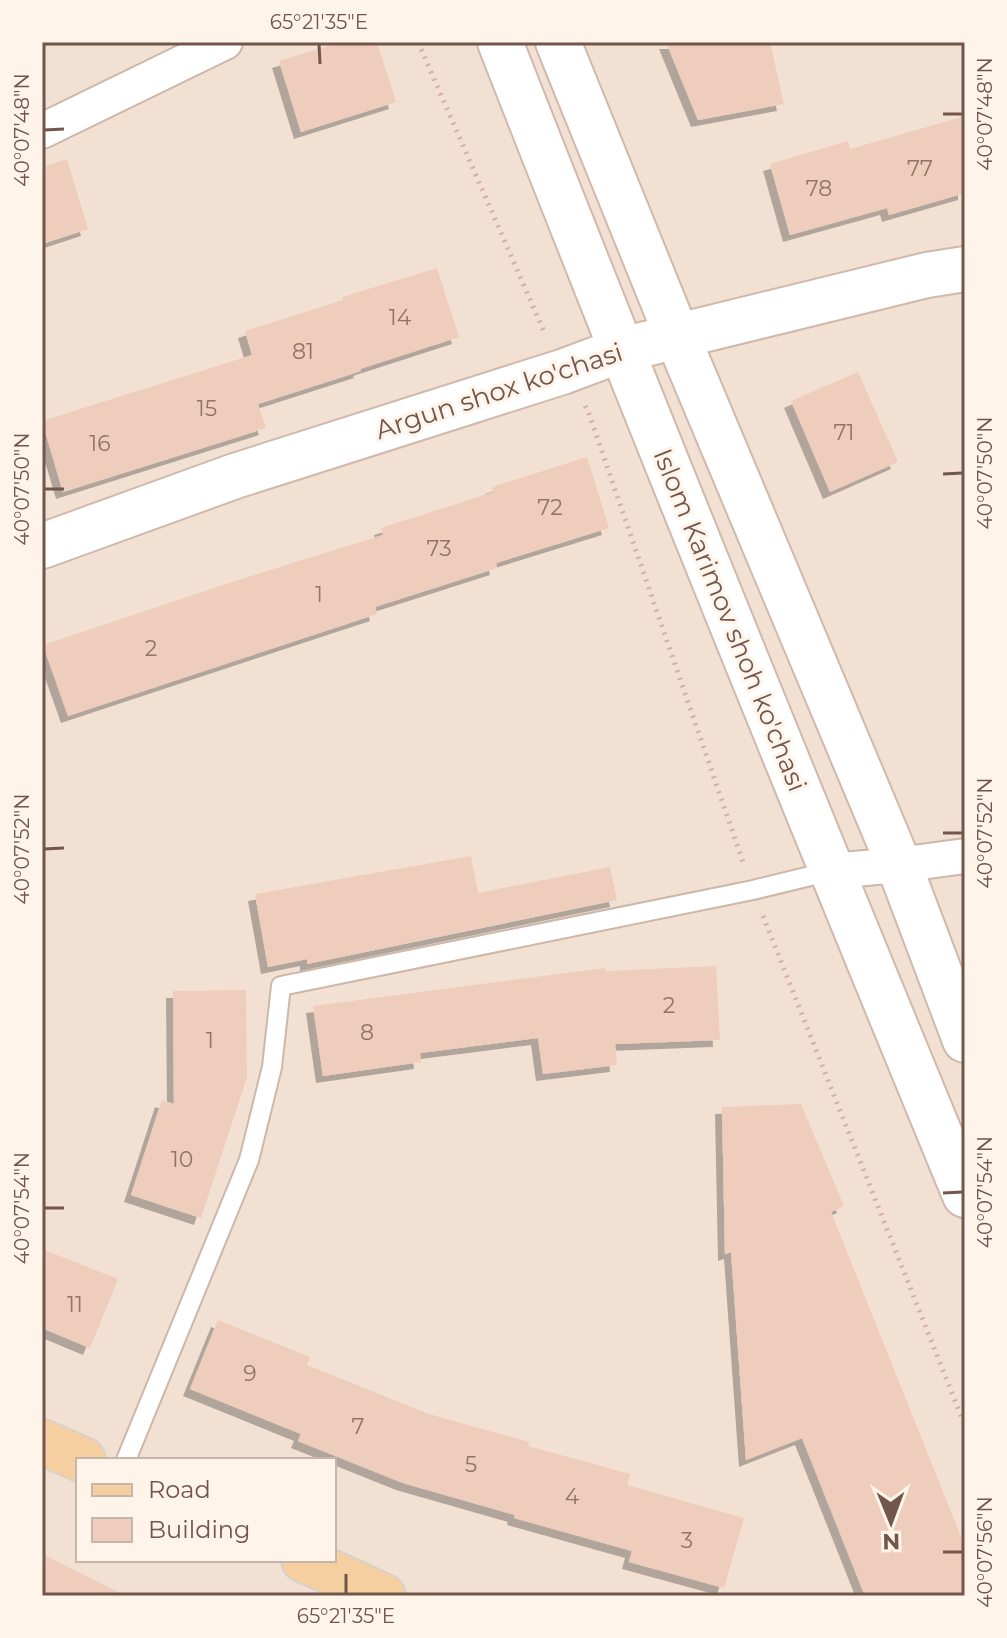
<svg xmlns="http://www.w3.org/2000/svg" width="1007" height="1638" viewBox="0 0 1007 1638" font-family="Montserrat,sans-serif">
<defs>
<filter id="shadow"><feDropShadow dx="-7" dy="7" stdDeviation="0" flood-color="#0004"/></filter>
</defs>
<rect width="100%" height="100%" fill="#fbf0e4"/>
<!-- residential -->
<path fill="#f2e1d3" fill-rule="evenodd" d="M42,42H965V1596H42ZM78,1460H334V1560H78Z"/>
<!-- building -->
<g fill="#efcdbd" filter="url(#shadow)">
<polygon points="341,42 377,42 396,102 301,132 279,61"/>
<polygon points="666,42 770,42 784,104 698,120"/>
<polygon points="965,116 965,193 889,215 887,208 790,235 770,164 848,141 850,149"/>
<polygon points="67,159 88,229 42,244 42,167"/>
<polygon points="437,268 459,337 360,369 361,371 258,404 266,428 63,492 42,421 252,355 245,331 343,300 342,297"/>
<polygon points="858,372 898,462 830,492 791,401"/>
<polygon points="587,457 609,528 496,563 497,568 375,607 377,614 68,716 43,645 235,581 383,535 381,528 494,492 492,487"/>
<polygon points="471,856 478,893 610,867 617,900 307,964 307,959 268,967 255,894"/>
<polygon points="716,966 720,1040 615,1044 617,1065 543,1074 538,1038 420,1053 421,1062 323,1076 313,1006 605,968 605,971"/>
<polygon points="246,990 247,1077 201,1218 131,1195 162,1100 174,1104 173,991"/>
<polygon points="801,1104 844,1206 831,1212 965,1547 965,1596 865,1596 802,1438 746,1460 731,1252 725,1254 722,1107"/>
<polygon points="42,1249 118,1279 90,1348 42,1328"/>
<polygon points="218,1320 310,1357 307,1365 429,1414 529,1442 528,1446 630,1474 627,1485 744,1518 724,1588 629,1562 632,1551 514,1518 515,1515 403,1483 298,1441 301,1434 190,1389"/>
<polygon points="42,1554 126,1596 42,1596"/>
</g>
<g fill="none" stroke-linecap="round" stroke-linejoin="round">
<!-- lane casing -->
<g stroke="#ccb7ab" stroke-width="22">
<polyline id="lane" points="126,1460 249,1160 272,1067 281,986 753,890 831,871"/>
</g>
<!-- street casing -->
<g stroke="#ccb7ab" stroke-width="38">
<g id="street">
<polyline points="42,131 225,42"/>
<polyline points="831,871 899,865 965,856"/>
</g>
</g>
<!-- secondary casing -->
<g stroke="#d0b9ac" stroke-width="48">
<g id="secondary">
<path d="M500,42C651,428 807,812 965,1195"/>
<polyline points="558,42 677,336 899,865 965,1040"/>
<polyline points="42,546 235,476 562,372 621,350 927,275 965,269"/>
</g>
</g>
<!-- primary casing -->
<g stroke="#d8d0cd" stroke-width="48">
<g id="primary">
<polyline points="42,1442 83,1460"/>
<polyline points="304,1560 383,1596"/>
</g>
</g>
<!-- path -->
<g stroke="#d3b0a1" stroke-width="5" stroke-dasharray="2 6" stroke-linecap="butt">
<polyline points="418,42 545,334"/>
<polyline points="585,406 588,411 744,865"/>
<polyline points="763,916 965,1426"/>
</g>
<!-- lane -->
<use href="#lane" stroke="#fff" stroke-width="18"/>
<!-- street -->
<use href="#street" stroke="#fff" stroke-width="34"/>
<!-- secondary -->
<use href="#secondary" stroke="#fff" stroke-width="44"/>
<!-- primary -->
<use href="#primary" stroke="#f6cfa0" stroke-width="44"/>
</g>
<!-- ticks -->
<path fill="none" stroke="#72564b" stroke-width="3" d="M319,44L320,64M943,114H963M44,130L64,129M943,474L963,473M44,489H64M943,833H963M44,849L64,848M943,1193L963,1192M44,1208H64M943,1552H963M346,1574V1594"/>
<g text-anchor="middle" stroke-width="6" stroke-linejoin="round" paint-order="stroke">
<!-- number labels -->
<g font-size="22" fill="#917468">
<text x="920" y="176">77</text>
<text x="819" y="196">78</text>
<text x="400" y="325">14</text>
<text x="303" y="359">81</text>
<text x="207" y="416">15</text>
<text x="844" y="440">71</text>
<text x="100" y="451">16</text>
<text x="550" y="515">72</text>
<text x="439" y="556">73</text>
<text x="319" y="602">1</text>
<text x="151" y="656">2</text>
<text x="669" y="1013">2</text>
<text x="367" y="1040">8</text>
<text x="210" y="1048">1</text>
<text x="182" y="1167">10</text>
<text x="75" y="1312">11</text>
<text x="250" y="1381">9</text>
<text x="358" y="1434">7</text>
<text x="471" y="1472">5</text>
<text x="572" y="1504">4</text>
<text x="687" y="1548">3</text>
</g>
<!-- street labels -->
<g font-size="26" fill="#72564b" stroke="#fef4ea">
<text transform="translate(499 391) rotate(-18)" y="9">Argun shox ko'chasi</text>
<text transform="translate(730 620) rotate(68)" y="9">Islom Karimov shoh ko'chasi</text>
</g>
</g>
<!-- border -->
<rect width="1007" height="1638" fill="none" stroke="#fef4ea" stroke-width="88"/>
<!-- legend -->
<rect x="76" y="1458" width="260" height="104" fill="#fef4ea" stroke="#c6b5aa" stroke-width="2"/>
<rect x="92" y="1484" width="40" height="12" fill="#f6cfa0" stroke="#c6b5aa" stroke-width="2"/>
<text x="148" y="1498" font-size="24" fill="#72564b">Road</text>
<rect x="92" y="1518" width="40" height="24" fill="#efcdbd" stroke="#c6b5aa" stroke-width="2"/>
<text x="148" y="1538" font-size="24" fill="#72564b">Building</text>
<!-- north arrow -->
<g transform="translate(891 1522) rotate(179)" stroke="#fef4ea" stroke-width="6" paint-order="stroke">
<path d="M0-6L14 30L0 20L-14 30Z" fill="#72564b"/>
<text y="-12" font-size="22" font-weight="bold" text-anchor="middle" fill="#72564b">N</text>
</g>
<rect x="44" y="44" width="919" height="1550" fill="none" stroke="#72564b" stroke-width="3"/>
<g font-size="20" text-anchor="middle" fill="#72564b">
<text x="319" y="29">65°21'35"E</text>
<text transform="translate(985 114) rotate(-90)" y="7">40°07'48"N</text>
<text transform="translate(22 130) rotate(-90)" y="7">40°07'48"N</text>
<text transform="translate(985 473) rotate(-90)" y="7">40°07'50"N</text>
<text transform="translate(22 489) rotate(-90)" y="7">40°07'50"N</text>
<text transform="translate(985 833) rotate(-90)" y="7">40°07'52"N</text>
<text transform="translate(22 849) rotate(-90)" y="7">40°07'52"N</text>
<text transform="translate(985 1192) rotate(-90)" y="7">40°07'54"N</text>
<text transform="translate(22 1208) rotate(-90)" y="7">40°07'54"N</text>
<text transform="translate(985 1552) rotate(-90)" y="7">40°07'56"N</text>
<text x="346" y="1623">65°21'35"E</text>
</g>
</svg>
